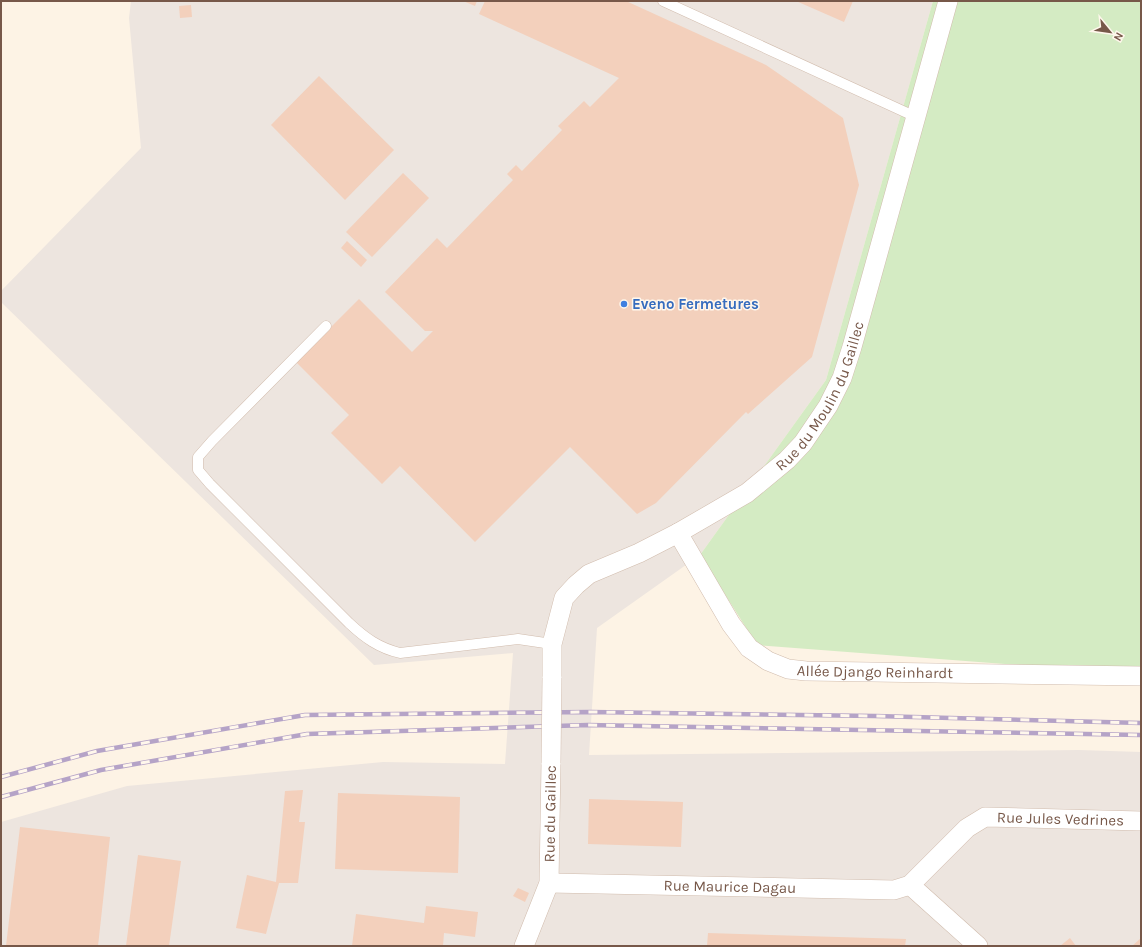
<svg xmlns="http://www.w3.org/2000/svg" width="1142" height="947" viewBox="0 0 1142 947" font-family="Karla,sans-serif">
<rect width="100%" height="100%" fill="#fdf3e5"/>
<!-- industrial -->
<polygon fill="#ede5df" points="131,1 933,1 826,380 700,555 597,628 589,755 1079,750 1141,752 1141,946 1,946 1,822 127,786 383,762 505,764 513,653 374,665 1,302 1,291 141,148 129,18"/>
<!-- green -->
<polygon fill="#d4ebc3" points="933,1 1141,1 1141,669 1137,674 757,645 700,555 826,380"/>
<!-- building -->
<g fill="#f3d0bc">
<polygon points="463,1 477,1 475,6"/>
<polygon points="485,1 626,1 766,65 843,118 859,185 812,357 748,414 746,412 656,503 637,514 570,447 475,542 400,466 382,484 331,433 349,415 296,362 359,299 412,352 433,331 425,331 385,292 437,238 447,248 513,180 507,174 516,165 522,171 562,130 558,126 584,101 590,107 619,78 479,14"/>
<polygon points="796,1 853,1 844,22"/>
<polygon points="191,5 192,17 180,18 179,6"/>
<polygon points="319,76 394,150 345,200 271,125"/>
<polygon points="403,173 429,198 372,257 346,232"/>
<polygon points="347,241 367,260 361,267 341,248"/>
<polygon points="303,790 299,822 305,822 298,883 279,883 266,934 236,928 247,875 276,882 285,791"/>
<polygon points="338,793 460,797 458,873 335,869"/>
<polygon points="589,799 683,802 681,847 588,844"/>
<polygon points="20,827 110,837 98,946 6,946"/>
<polygon points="138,855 181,861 169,946 126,946"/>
<polygon points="518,888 529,893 525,902 513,896"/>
<polygon points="426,906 478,912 475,937 444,933 443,946 352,946 356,914 424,923"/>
<polygon points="708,933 906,939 905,946 707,946"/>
<polygon points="1070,938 1076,946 1060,946"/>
<polygon points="1141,938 1141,946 1132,946"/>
</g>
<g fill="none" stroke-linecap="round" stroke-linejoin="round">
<!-- service casing -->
<g stroke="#d1bcad" stroke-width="11">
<g id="service">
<polyline points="663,1 916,117"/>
<path d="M326,326L212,441L198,457V470L210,484L349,623C365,638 379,648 400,653L518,639L552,644"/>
</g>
</g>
<!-- minor casing -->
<g stroke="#d1bcad" stroke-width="20">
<g id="minor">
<path id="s1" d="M678,533L731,624L749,648L768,661L788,669L806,671L1141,676"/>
<path id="s2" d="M552,678V644L564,598L576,585L589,574L639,553L678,533L747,493L787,460L803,443L828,406L842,378L852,347L948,1"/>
<path id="s3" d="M549,883L894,890L910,885L967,828L985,817L1141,821"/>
<polyline points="910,885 978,946"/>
<path id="s4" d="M524,946L549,883L551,763"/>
</g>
</g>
<!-- service -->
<use href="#service" stroke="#fff" stroke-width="10"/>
<!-- minor -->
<use href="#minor" stroke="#fff" stroke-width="19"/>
<!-- rail casing -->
<g stroke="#b5a3c7" stroke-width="4.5">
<g id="rail">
<polyline points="1,777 97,751 305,715 591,712 875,716 1141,723"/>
<polyline points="1,797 101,770 307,734 588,725 1141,735"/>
</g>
</g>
<!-- rail -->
<use href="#rail" stroke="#fff7ec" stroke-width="3" stroke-dasharray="9" stroke-linecap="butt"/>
<!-- minor-bridge casing -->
<g stroke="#d1bcad" stroke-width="20" stroke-linecap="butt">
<polyline id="minor-bridge" points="551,763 552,678"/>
</g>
<!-- minor-bridge -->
<use href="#minor-bridge" stroke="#fff" stroke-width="19"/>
</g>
<!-- markers -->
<circle fill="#3f7fe0" stroke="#fff7ec" stroke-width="1.5" cx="624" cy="304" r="4"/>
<g text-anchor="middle" stroke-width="3" stroke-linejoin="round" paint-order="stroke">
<!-- shop labels -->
<g font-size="15" font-weight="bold" fill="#366cbe" stroke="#fff7ec" text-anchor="start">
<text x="632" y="309">Eveno Fermetures</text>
</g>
<!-- street labels -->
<g font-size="15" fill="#775849" stroke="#fff7ec">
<text dy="5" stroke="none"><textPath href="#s2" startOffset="419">Rue du Moulin du Gaillec</textPath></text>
<text dy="5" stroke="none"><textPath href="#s1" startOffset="267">Allée Django Reinhardt</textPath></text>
<text dy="5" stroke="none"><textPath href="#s4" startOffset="137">Rue du Gaillec</textPath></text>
<text dy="5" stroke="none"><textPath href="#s3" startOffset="539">Rue Jules Vedrines</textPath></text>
<text dy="5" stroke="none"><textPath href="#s3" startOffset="181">Rue Maurice Dagau</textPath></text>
</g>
</g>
<!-- border -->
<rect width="1142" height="947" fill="none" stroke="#775849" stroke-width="4"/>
<!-- north arrow -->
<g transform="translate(1110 32) rotate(119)" stroke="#fff7ec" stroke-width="3" paint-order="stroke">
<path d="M0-3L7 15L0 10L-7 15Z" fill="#775849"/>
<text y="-6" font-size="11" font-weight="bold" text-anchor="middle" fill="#775849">N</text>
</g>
</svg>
